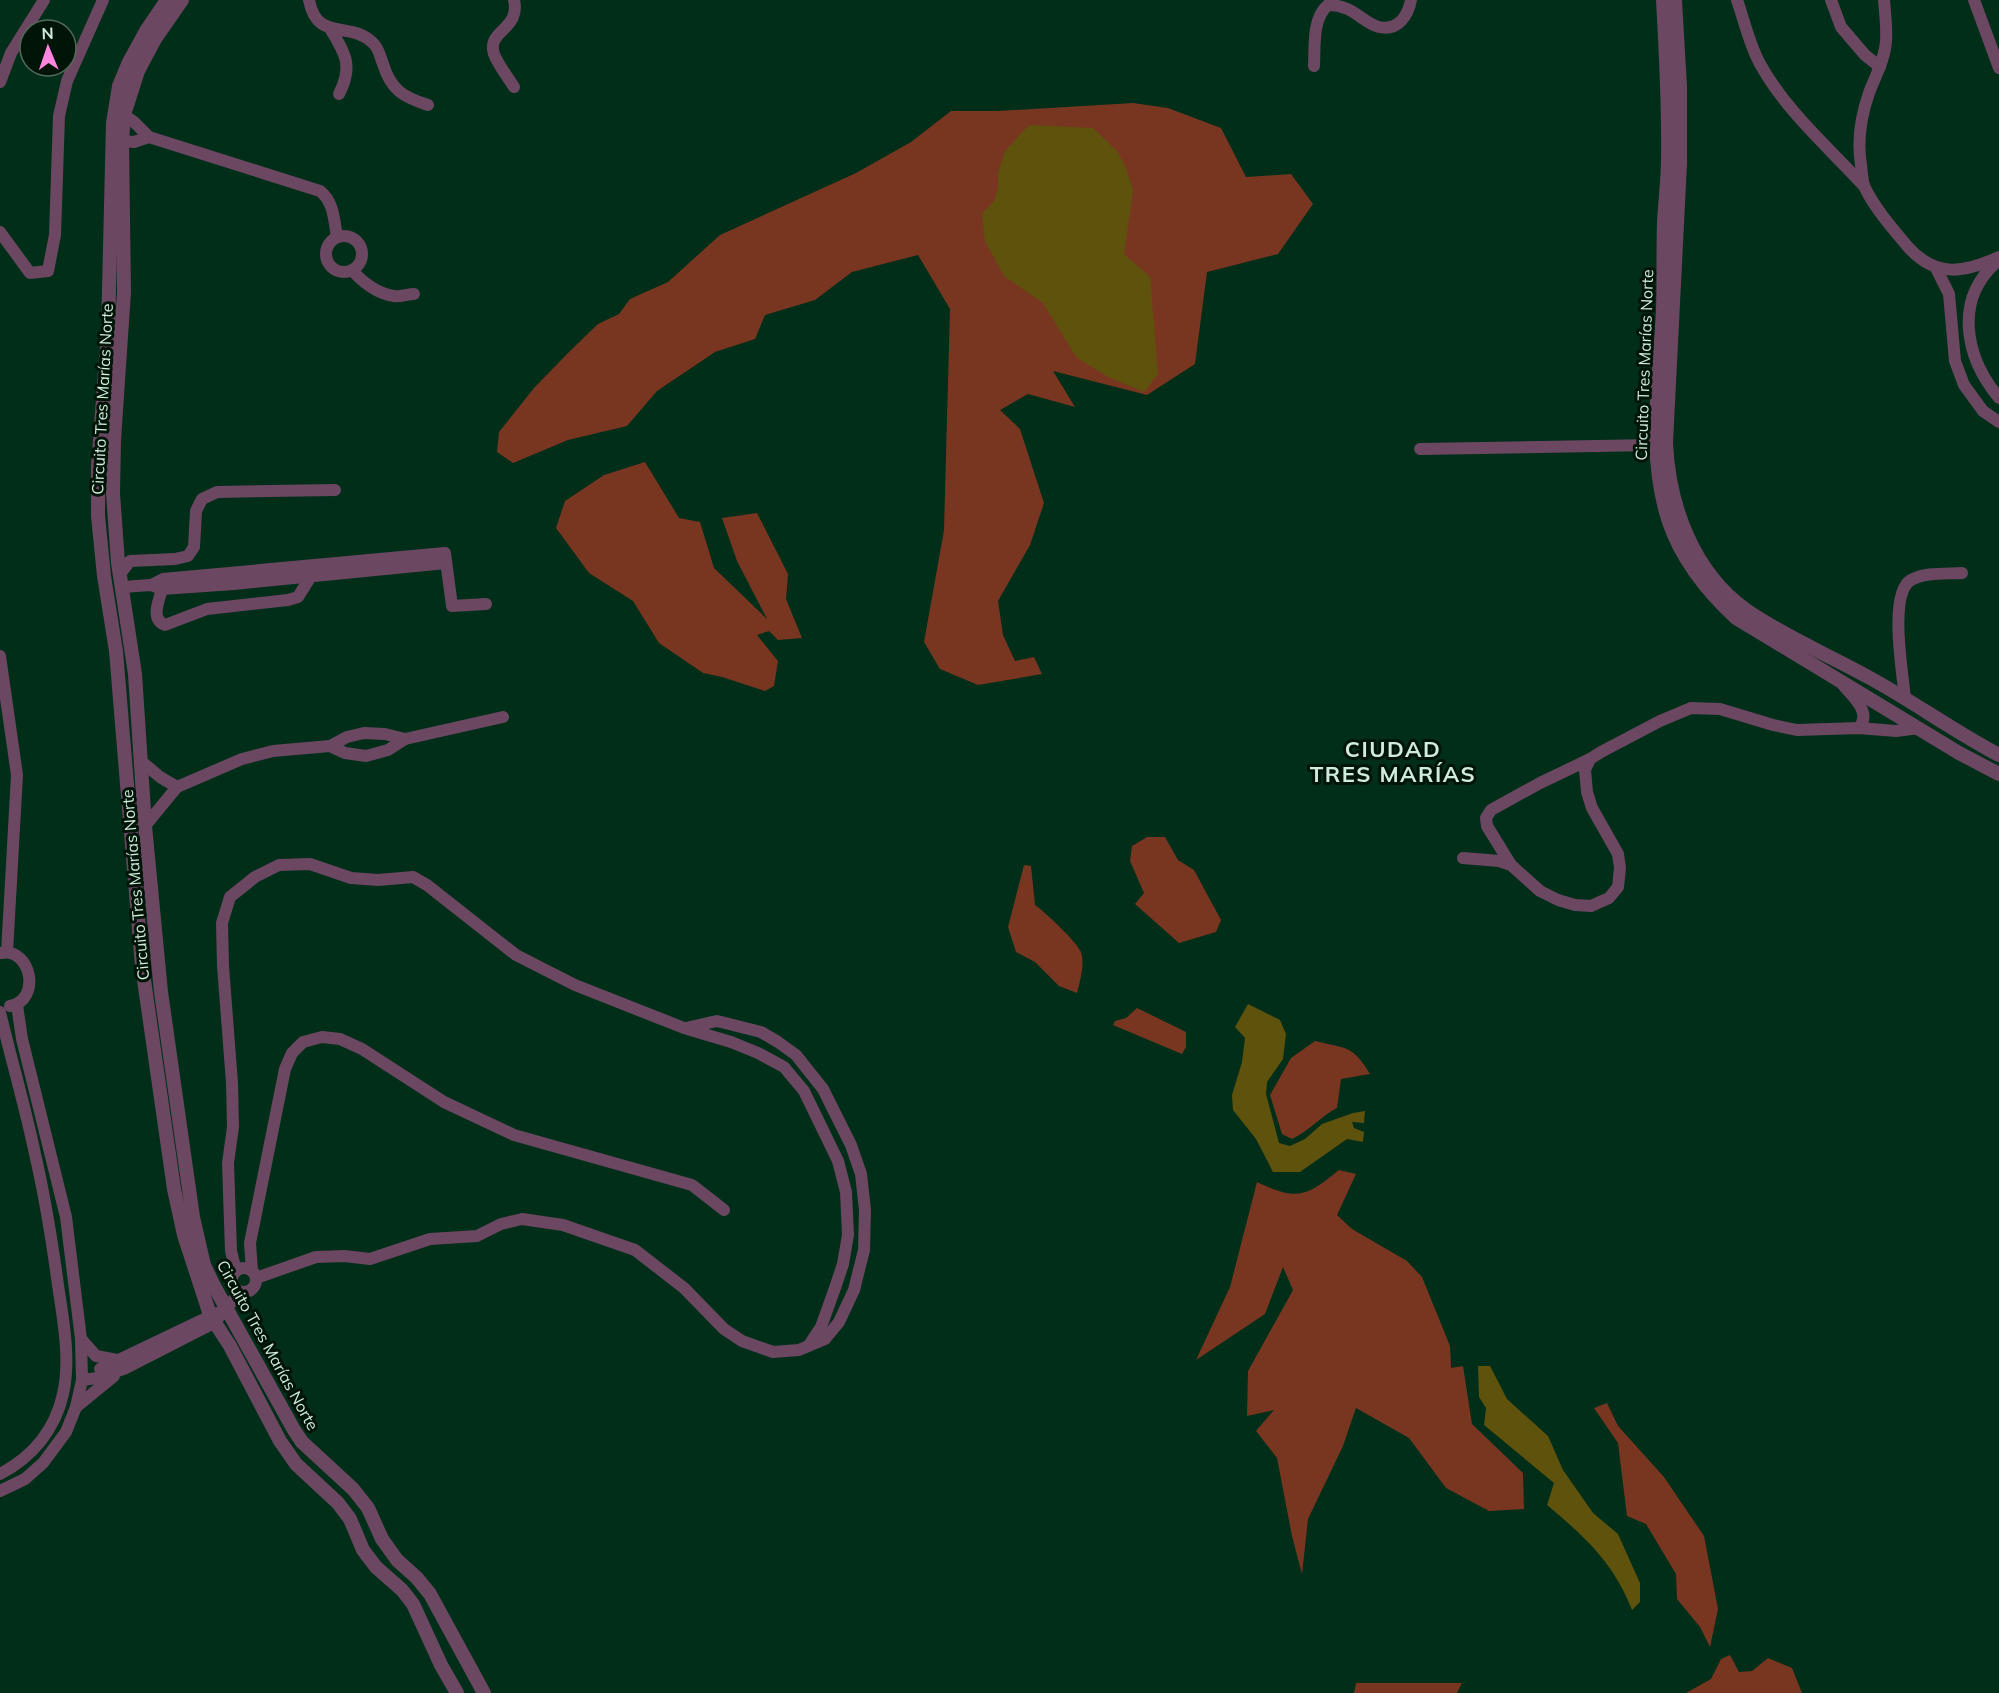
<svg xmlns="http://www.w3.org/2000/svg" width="1999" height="1693" viewBox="0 0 1999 1693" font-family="Mulish,sans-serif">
<rect width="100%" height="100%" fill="#002e19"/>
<!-- green -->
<g fill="#783621">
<polygon points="1133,103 1168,108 1221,128 1246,177 1291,174 1313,204 1278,254 1207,272 1195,364 1147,395 1053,371 1075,407 1028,394 1000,410 1020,429 1044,503 1030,545 998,601 1003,635 1015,661 1034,657 1042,674 978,685 940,669 924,642 944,530 950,309 918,255 852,272 815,300 765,315 755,339 715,352 657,391 627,426 568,440 513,463 497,452 499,432 534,388 569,352 598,324 619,314 630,299 668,282 720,235 856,173 911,142 951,111 997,111"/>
<polygon points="645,462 679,518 700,522 714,568 767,619 737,561 722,518 757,513 788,574 786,599 802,638 778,640 769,631 757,635 778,661 774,686 765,691 722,677 703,673 659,643 633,601 589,573 556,528 565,501 604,475"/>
<polygon points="1147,837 1165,837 1178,860 1194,870 1221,920 1216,932 1179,943 1135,904 1144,893 1130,861 1132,846"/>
<path d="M1024,865L1031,866L1035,905C1045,912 1077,942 1081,952C1085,965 1080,981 1077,993L1059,986L1035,962L1016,952L1008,927Z"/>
<polygon points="1137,1008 1186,1032 1186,1047 1182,1054 1113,1025 1115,1021 1126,1018"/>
<path d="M1315,1041C1346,1049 1352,1044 1370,1074L1341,1079L1337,1108C1320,1117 1309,1131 1292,1139L1282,1134L1270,1095L1291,1058Z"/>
<path d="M1339,1170L1356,1174L1337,1215L1352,1229L1407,1261L1422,1277L1450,1346L1451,1368L1463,1366L1472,1424L1523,1473L1524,1509L1489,1511L1446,1488L1409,1438L1356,1408L1343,1446L1308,1519L1302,1574L1292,1536L1277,1458L1256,1431L1274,1410L1247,1416L1248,1371L1293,1290L1283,1267L1265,1314L1196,1360L1230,1287L1257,1182C1297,1201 1306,1197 1339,1170Z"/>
<polygon points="1607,1403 1618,1426 1664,1477 1704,1536 1718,1609 1710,1647 1700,1627 1677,1599 1676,1574 1646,1524 1627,1516 1618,1443 1594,1408"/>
<polygon points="1730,1655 1739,1672 1752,1671 1768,1658 1792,1668 1802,1693 1686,1693 1711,1679 1721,1659"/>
<polygon points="1356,1683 1462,1683 1457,1693 1354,1693"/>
</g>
<!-- water -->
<g fill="#5f520d">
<polygon points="1029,125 1093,128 1117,151 1126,168 1133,190 1124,254 1150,277 1158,374 1144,392 1108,377 1076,357 1043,303 1004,276 985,241 982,214 994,201 998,188 998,173 1005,151"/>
<polygon points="1248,1004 1280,1020 1286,1034 1283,1059 1267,1082 1266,1094 1279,1143 1290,1146 1305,1139 1322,1124 1353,1113 1365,1111 1364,1123 1352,1122 1354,1128 1364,1132 1363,1142 1347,1139 1300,1172 1273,1172 1256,1139 1233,1110 1232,1095 1242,1062 1245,1038 1235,1027"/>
<path d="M1478,1366H1490L1507,1399L1548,1436L1563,1470L1593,1513L1618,1534L1640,1583V1602L1632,1610C1614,1563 1584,1536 1547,1505L1554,1483L1484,1425L1486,1408L1479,1397Z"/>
</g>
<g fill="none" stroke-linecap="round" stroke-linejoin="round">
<!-- minor -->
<g stroke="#6c4761" stroke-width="12">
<path d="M309,0C317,43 350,20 373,43C379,48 380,57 383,64C391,90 403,97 428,105"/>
<path d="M514,0C521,30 486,30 494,54C498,65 508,77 514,87"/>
<path d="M1737,0C1744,20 1749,43 1759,62C1784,109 1828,147 1864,186"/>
<polyline points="1831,0 1841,27 1865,55 1880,67"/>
<path d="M1884,0C1885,13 1887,28 1886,41C1885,59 1875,77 1869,93C1861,116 1857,141 1861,165C1862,173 1862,181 1865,188C1876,210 1893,229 1908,247C1936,278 1964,273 1999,257"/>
<polyline points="1974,0 1999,68"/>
<path d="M331,30C346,54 353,67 339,94"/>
<path d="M1314,66C1315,47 1312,18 1328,5C1354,5 1361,22 1379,27C1398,31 1408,16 1411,0"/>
<polyline points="0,82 11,53 44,0"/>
<path d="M124,115L134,122L149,137L320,191C334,202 334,220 337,237"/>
<polyline points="122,141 134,142 149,137"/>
<polyline points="0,232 30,273 48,271 55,235 59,116 67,81 103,0"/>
<circle cx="344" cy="254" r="18"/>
<path d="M1998,261C1953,299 1965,357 1999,398"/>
<polyline points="1936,268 1949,294 1955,361 1964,385 1983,411 1999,422"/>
<path d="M352,270C362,282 378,294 394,296C400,297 408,294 414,294"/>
<polyline points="1420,449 1655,445"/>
<polyline points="120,574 130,561 175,559 188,556 194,547 196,511 202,499 217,492 335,490"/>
<polyline points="151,585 163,579 445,553 452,606 486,604"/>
<polyline points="122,587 151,585 162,589 234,584 446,563"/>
<path d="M162,589C159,601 150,619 165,625L207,609L288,600L298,597L311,576"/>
<polyline points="0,656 17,775 7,952"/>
<path d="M1843,685C1853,697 1872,712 1859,728"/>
<path d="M1905,699C1903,674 1888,594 1911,580C1925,572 1946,574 1962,573"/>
<polyline points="330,746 345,753 366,756 388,750 405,739 503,717"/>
<polyline points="141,761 160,777 177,787"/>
<polyline points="145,826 177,787 242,759 273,751 330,746 347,737 364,733 385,734 405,739"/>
<polyline points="1463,858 1499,861 1511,865 1540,891 1558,900 1575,905 1591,906 1609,898 1618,887 1620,868 1618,854 1592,808 1587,792 1585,770 1590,759 1601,752 1660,721 1691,708 1720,709 1773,725 1797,730 1859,728 1896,731 1919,728"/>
<polyline points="1511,865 1487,826 1486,818 1491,810 1540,783 1590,759"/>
<path d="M1,953C31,947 42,1000 10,1006"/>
<path d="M0,1012C11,1059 25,1106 35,1154C45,1197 52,1241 58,1285C63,1319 71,1360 63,1394C55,1430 32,1457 0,1474"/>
<circle cx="244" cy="1280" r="12"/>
<polyline points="236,1271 231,1251 228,1163 233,1127 232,1083 223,966 222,923 230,897 255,877 279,865 310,864 351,878 378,880 413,877 427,885 516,955 575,985 684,1028 731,1042 758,1053 784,1067 804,1091 838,1161 846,1192 848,1235 843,1264 835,1288 821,1327 809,1345"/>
<polyline points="252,1271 250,1243 285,1069 292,1053 303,1042 322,1037 340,1039 362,1049 444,1102 514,1135 692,1185 724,1210"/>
<polyline points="256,1278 316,1257 344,1256 370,1259 430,1239 477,1236 501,1224 522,1219 563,1225 635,1250 684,1288 724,1329 742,1341 773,1352 799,1350 825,1339 839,1322 854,1290 864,1250 865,1210 861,1174 851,1145 823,1089 796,1055 778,1042 761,1032 717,1021 686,1028"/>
<polyline points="81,1339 96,1356 117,1360"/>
<polyline points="100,1369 217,1313"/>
<polyline points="82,1380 97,1378 126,1368 214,1323 240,1292"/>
<polyline points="76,1407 114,1376"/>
<polyline points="0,1491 25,1479 43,1463 66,1432 76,1407 82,1380 81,1339 66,1217 22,1039 17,1005"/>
</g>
<!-- tertiary -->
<g stroke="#6c4761" stroke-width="14">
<polyline points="167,0 146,31 129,62 119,86 113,123 108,331 98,467 98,516 104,576 116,651 142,966 174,1189 184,1235 210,1315 230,1346 280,1441 296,1464 338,1503 350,1519 363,1550 376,1567 402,1590 413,1604 441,1665 457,1693"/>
<polyline points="182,0 155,39 138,71 124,115 122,141 124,292 114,440 113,493 118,563 135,674 145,826 161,992 193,1217 204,1265 214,1286 294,1430 302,1442 353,1489 368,1508 382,1539 397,1560 417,1578 430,1594 484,1693"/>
<path d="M1663,0C1666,53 1669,106 1668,159C1668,180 1665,202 1664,223C1663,252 1664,281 1663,309C1660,380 1646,453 1669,522C1682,560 1707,591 1736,618L1959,753L1999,774"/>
<path d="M1675,0L1680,87V164L1666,443C1669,506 1693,572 1746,610C1785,637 1829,655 1870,678C1914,702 1955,732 1999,755"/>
</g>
</g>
<g text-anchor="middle" stroke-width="6" stroke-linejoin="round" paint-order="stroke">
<!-- street labels -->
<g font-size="16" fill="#d0eddb" stroke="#001408">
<text transform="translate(1644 365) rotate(-88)" y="6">Circuito Tres Marías Norte</text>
<text transform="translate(102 399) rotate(-87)" y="6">Circuito Tres Marías Norte</text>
<text transform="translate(135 885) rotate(-95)" y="6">Circuito Tres Marías Norte</text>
<text transform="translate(268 1345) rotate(61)" y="6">Circuito Tres Marías Norte</text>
</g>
<!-- district labels -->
<g font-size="22" font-weight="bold" letter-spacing="1.5" fill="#d0eddb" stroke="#001408">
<text x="1393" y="757">CIUDAD<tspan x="1393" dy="25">TRES MARÍAS</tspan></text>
</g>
</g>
<!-- north arrow -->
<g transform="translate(48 48) rotate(358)"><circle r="28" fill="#001408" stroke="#536b5c" stroke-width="1.5"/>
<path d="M0-4.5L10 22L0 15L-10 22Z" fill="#ff85df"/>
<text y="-9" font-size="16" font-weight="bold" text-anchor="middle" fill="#d0eddb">N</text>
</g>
</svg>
